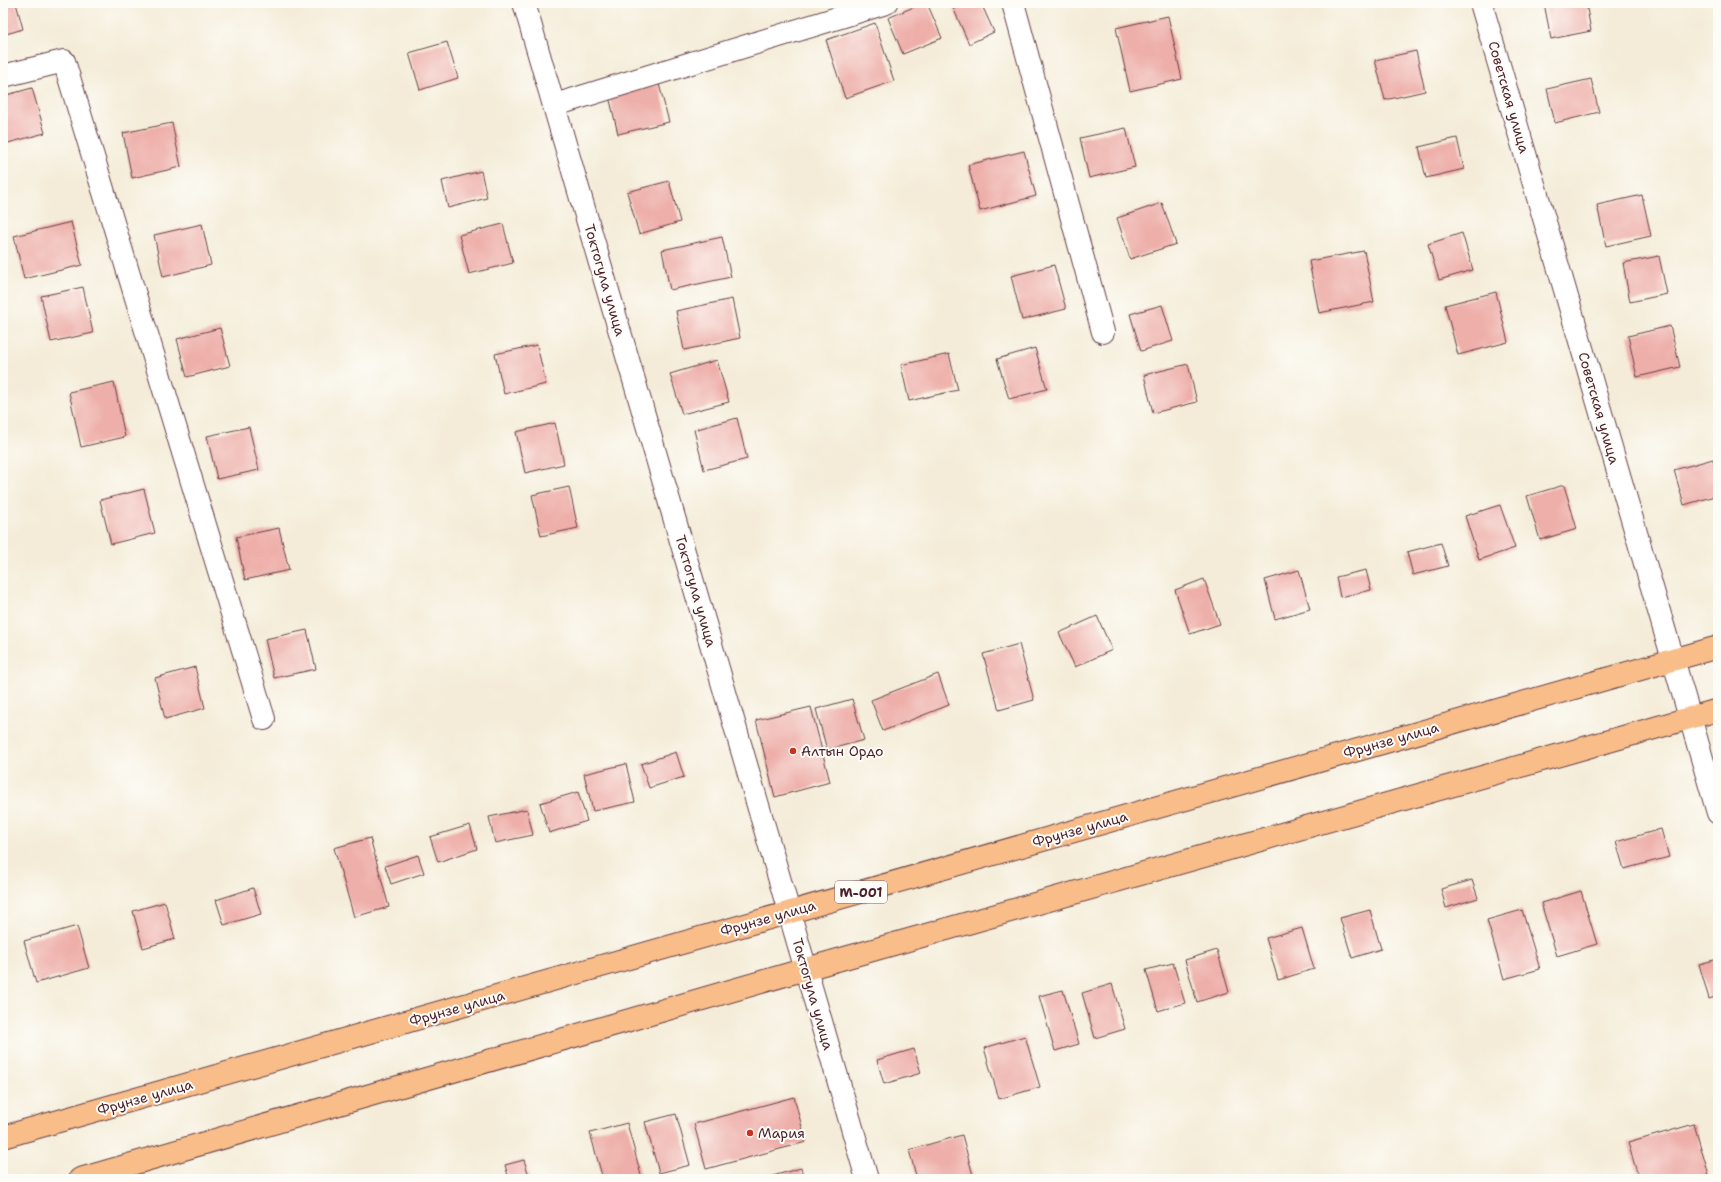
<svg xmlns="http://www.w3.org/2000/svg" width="1721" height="1182" viewBox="0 0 1721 1182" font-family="'Shantell Sans',sans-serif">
<rect width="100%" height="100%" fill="#fdfcf7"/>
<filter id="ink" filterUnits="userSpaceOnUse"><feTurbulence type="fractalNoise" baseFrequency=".025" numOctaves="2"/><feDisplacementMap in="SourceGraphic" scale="8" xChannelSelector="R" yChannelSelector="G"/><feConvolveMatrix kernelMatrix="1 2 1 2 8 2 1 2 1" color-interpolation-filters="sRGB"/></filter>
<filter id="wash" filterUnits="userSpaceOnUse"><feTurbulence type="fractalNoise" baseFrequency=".012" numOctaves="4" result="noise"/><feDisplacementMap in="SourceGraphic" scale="16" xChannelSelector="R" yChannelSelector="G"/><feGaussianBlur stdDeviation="0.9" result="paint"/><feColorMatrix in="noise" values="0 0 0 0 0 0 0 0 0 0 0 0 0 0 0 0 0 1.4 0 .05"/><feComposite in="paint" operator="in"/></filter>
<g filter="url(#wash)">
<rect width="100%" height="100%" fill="#f4ecd8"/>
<g id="blocks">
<!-- building -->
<g fill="#eeaea9">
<polygon points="3,3 16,3 23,29 3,35"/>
<polygon points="923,3 927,3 942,38 903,54 888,18"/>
<polygon points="951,3 981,3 994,32 969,44"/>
<polygon points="1544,3 1586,3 1591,31 1551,39"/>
<polygon points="1168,16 1182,79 1130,91 1116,28"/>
<polygon points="875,23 894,81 845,98 826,40"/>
<polygon points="447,42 458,78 420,90 409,53"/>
<polygon points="1416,51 1425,91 1385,100 1375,60"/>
<polygon points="1591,79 1599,112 1555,123 1547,89"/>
<polygon points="659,84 669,122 618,134 609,96"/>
<polygon points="32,88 45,133 8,143 3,125 3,96"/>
<polygon points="172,123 181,167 132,178 123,133"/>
<polygon points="1126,128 1135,167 1089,178 1080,138"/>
<polygon points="1457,138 1464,169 1426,178 1419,147"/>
<polygon points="1024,151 1036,196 980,211 968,165"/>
<polygon points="481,171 487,198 448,208 442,181"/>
<polygon points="669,181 680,222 639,234 627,192"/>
<polygon points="1642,195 1651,236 1606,246 1597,205"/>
<polygon points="1162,203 1176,244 1130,259 1117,218"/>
<polygon points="71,222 82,265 24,279 14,236"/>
<polygon points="202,224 211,265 163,277 154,235"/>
<polygon points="503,224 513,263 469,274 459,235"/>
<polygon points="1462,233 1473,270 1439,280 1428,244"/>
<polygon points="722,237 731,277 670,290 662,250"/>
<polygon points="1364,251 1374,302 1319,313 1309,261"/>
<polygon points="1659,256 1667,294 1630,302 1623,263"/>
<polygon points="1054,265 1066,309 1022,320 1011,276"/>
<polygon points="83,287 93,333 51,342 41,296"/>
<polygon points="1496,292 1508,342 1458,355 1445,305"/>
<polygon points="732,299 740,338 684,350 676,311"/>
<polygon points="1162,305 1173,341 1141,351 1130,314"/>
<polygon points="1670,326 1680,367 1637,377 1628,336"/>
<polygon points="220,328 230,366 187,377 177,339"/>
<polygon points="537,345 546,384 504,394 495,354"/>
<polygon points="1035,348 1047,389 1009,399 997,359"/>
<polygon points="949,354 958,390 909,401 901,365"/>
<polygon points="717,360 729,402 682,414 670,374"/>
<polygon points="1188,364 1197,402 1153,413 1144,375"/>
<polygon points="114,382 125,437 81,447 69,392"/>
<polygon points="737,418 747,459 704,470 694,430"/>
<polygon points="555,423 564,464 525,473 516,432"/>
<polygon points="249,427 259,470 217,479 207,436"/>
<polygon points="1713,459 1718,476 1718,495 1684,505 1674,470"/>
<polygon points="1564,485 1577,529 1540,540 1527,496"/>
<polygon points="569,487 578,528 541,536 532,495"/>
<polygon points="144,489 155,533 111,544 100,500"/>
<polygon points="1500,505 1515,548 1479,560 1465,516"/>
<polygon points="279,528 289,570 245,580 236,537"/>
<polygon points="1441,543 1448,566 1413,575 1407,552"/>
<polygon points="1299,570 1310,609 1275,619 1265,580"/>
<polygon points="1366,570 1371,590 1340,597 1336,577"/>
<polygon points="1204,579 1220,624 1190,634 1175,590"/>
<polygon points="1097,616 1112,650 1075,667 1059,633"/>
<polygon points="307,630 316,669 274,678 265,639"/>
<polygon points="1019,644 1034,700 999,710 983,654"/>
<polygon points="195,667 205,708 165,719 155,678"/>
<polygon points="938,674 949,705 883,731 871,700"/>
<polygon points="852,699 864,740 827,750 816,709"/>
<polygon points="811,707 830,782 775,797 756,720"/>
<polygon points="676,752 684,777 649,788 641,764"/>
<polygon points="626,764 635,802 593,811 584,774"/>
<polygon points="578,792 587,821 549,833 540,803"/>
<polygon points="527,809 533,835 495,843 489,817"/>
<polygon points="470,825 477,849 438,862 430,837"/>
<polygon points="1661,829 1669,857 1624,869 1616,842"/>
<polygon points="370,838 389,907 354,917 334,848"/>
<polygon points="418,855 424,873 391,884 385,866"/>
<polygon points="1472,880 1478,898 1446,908 1441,889"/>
<polygon points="253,888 261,914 224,925 216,900"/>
<polygon points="1581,891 1597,944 1557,956 1541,903"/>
<polygon points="165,902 175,939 143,948 133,911"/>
<polygon points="1370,910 1381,949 1352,958 1340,918"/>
<polygon points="1522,910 1540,969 1504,979 1487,920"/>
<polygon points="77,926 89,968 36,983 24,941"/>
<polygon points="1302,928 1314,969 1278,980 1266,938"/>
<polygon points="1217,950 1229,992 1197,1002 1185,960"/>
<polygon points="1718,959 1718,996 1709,999 1699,964"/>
<polygon points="1173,963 1185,1003 1158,1011 1146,970"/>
<polygon points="1112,984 1125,1029 1095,1038 1082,993"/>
<polygon points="1063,990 1079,1044 1055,1051 1039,996"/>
<polygon points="1025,1036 1040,1087 999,1099 984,1048"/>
<polygon points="914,1049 921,1073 884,1084 877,1060"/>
<polygon points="794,1097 806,1142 706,1169 694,1124"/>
<polygon points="676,1114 690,1165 659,1173 645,1122"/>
<polygon points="627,1123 642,1179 603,1179 590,1133"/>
<polygon points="1694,1124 1710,1179 1639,1179 1628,1143"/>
<polygon points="962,1135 974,1179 917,1179 909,1150"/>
<polygon points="524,1160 530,1179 509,1179 505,1165"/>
<polygon points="801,1168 804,1179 762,1179"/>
</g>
</g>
</g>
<g filter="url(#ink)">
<use href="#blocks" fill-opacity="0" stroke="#643e45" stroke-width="1"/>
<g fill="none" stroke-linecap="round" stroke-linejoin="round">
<!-- minor casing -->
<g stroke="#643e45" stroke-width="24">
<g id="minor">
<polyline points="524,3 867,1179"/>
<polyline points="1013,3 1103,332"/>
<polyline points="1481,3 1718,813"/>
<polyline points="3,76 64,61 264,719"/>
<polyline points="555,105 886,3"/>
</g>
</g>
<!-- primary casing -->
<g stroke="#643e45" stroke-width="24">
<g id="primary">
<polyline points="3,1137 1718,647"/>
<polyline points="80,1179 806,969 1718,710"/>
</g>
</g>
<!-- minor -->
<use href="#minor" stroke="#fff" stroke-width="22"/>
<!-- primary -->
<use href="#primary" stroke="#f8bd89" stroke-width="22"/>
</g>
</g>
<!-- markers -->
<g fill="#c8321e" stroke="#fdfcf7" stroke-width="1.5">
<circle cx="793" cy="751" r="4"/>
<circle cx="750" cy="1133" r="4"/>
</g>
<g text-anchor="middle" stroke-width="4" stroke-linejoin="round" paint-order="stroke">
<!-- shield labels -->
<rect fill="#fdfcf7" stroke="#806168" stroke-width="1" x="835" y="881" width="52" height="22" rx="3"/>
<g font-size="13" font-weight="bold" fill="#4a1f2b">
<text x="861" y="897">M-001</text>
</g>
<!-- street labels -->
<g font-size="14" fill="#4a1f2b" stroke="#fdfcf7">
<text transform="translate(1509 97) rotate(74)" y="5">Советская улица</text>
<text transform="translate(605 280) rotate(74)" y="5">Токтогула улица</text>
<text transform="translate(1599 408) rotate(74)" y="5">Советская улица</text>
<text transform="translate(696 591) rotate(74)" y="5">Токтогула улица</text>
<text transform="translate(1391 740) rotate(-16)" y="5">Фрунзе улица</text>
<text transform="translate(1080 829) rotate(-16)" y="5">Фрунзе улица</text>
<text transform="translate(768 918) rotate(-16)" y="5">Фрунзе улица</text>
<text transform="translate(813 994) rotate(74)" y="5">Токтогула улица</text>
<text transform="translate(457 1008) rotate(-16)" y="5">Фрунзе улица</text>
<text transform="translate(145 1097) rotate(-16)" y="5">Фрунзе улица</text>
</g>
<!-- poi labels -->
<g font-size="14" fill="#4a1f2b" stroke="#fdfcf7" text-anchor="start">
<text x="801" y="756">Алтын Ордо</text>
<text x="758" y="1138">Мария</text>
</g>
</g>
<!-- margin -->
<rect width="1721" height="1182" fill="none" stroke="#fdfcf7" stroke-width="16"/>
</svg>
